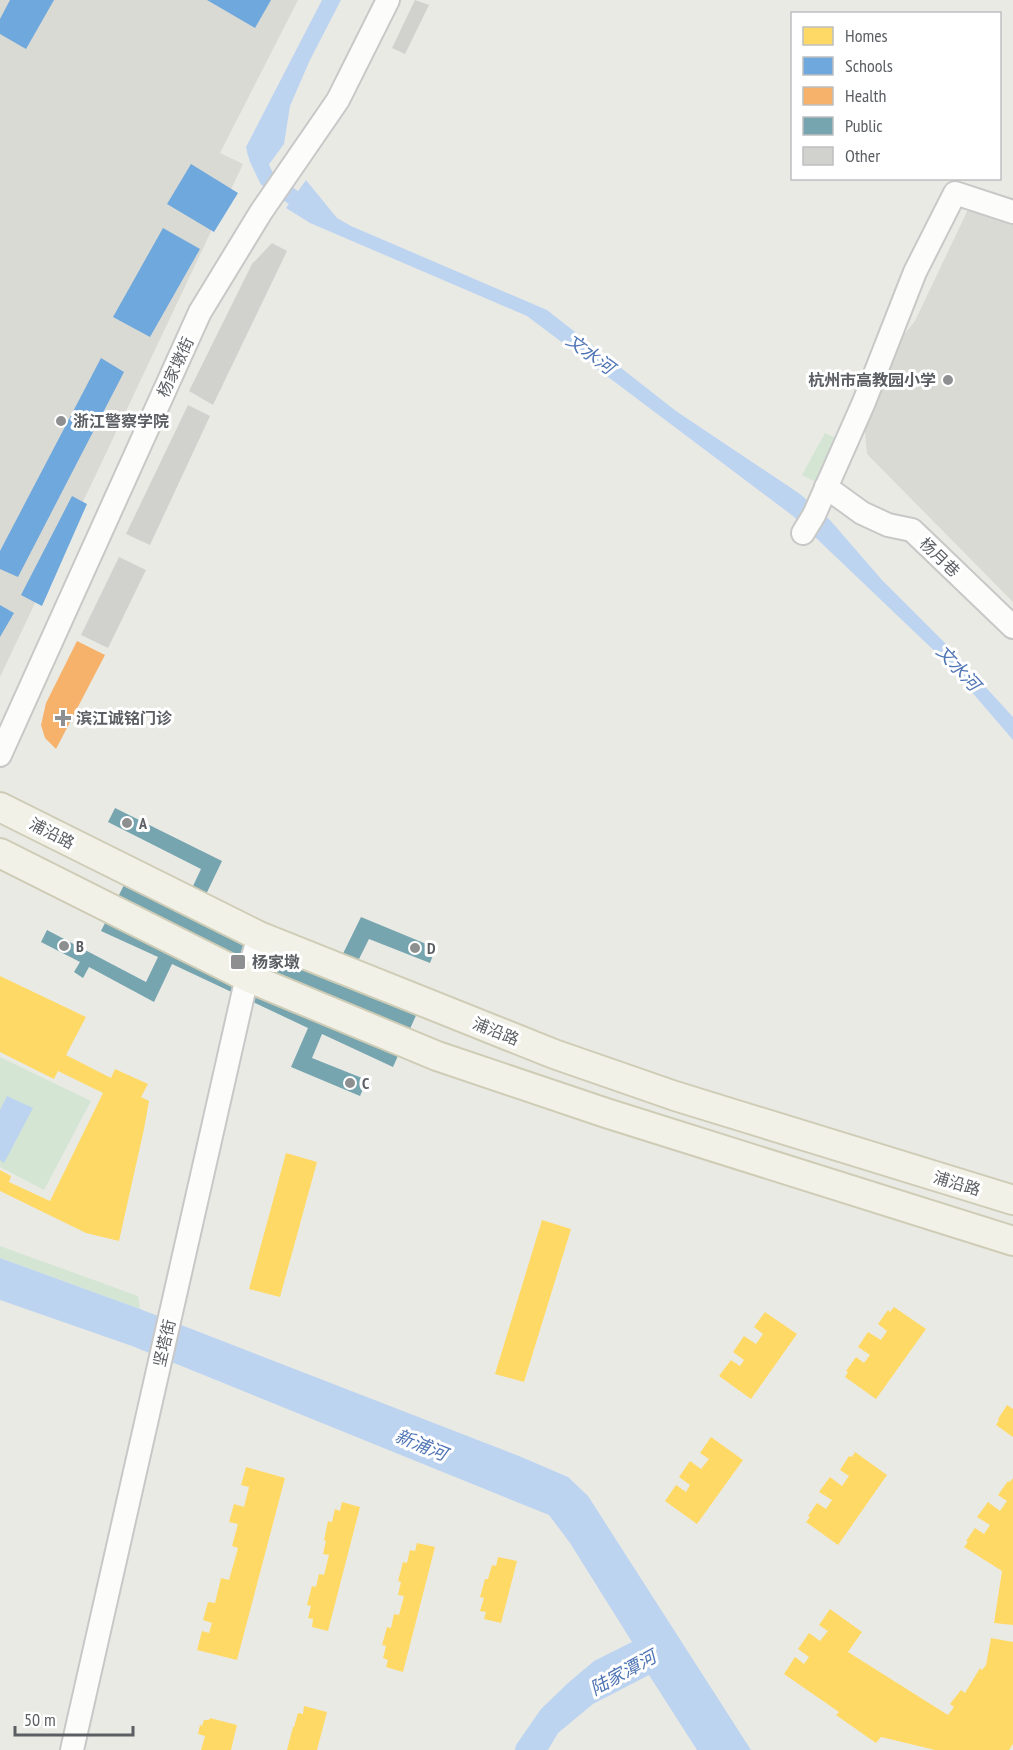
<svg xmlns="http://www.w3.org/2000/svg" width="1013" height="1750" viewBox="0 0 1013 1750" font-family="'PT Sans Narrow','Noto Sans SC',sans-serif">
<rect width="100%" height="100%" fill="#eaeae5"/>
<!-- education -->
<g fill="#dadad4">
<polygon points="0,0 298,0 220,153 243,164 0,677"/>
<polygon points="973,199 1013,214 1013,602 867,454 864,422 902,337 915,321"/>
</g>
<!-- green -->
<g fill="#d4e5d4">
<polygon points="825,433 837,439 816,482 802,475"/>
<polygon points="0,1057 91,1101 44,1190 0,1167"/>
<polygon points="0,1246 138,1296 140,1309 0,1258"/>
</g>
<!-- water -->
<g fill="#bdd4f0">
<polygon points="322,0 341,0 310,60 290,106 284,144 262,174 248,156 246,147"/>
<polygon points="306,180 337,218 351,226 547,310 676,411 800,494 830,520 882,580 946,644 1013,717 1013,740 946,662 793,516 527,316 310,223 286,208"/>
<polygon points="7,1096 33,1108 4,1163 0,1160 0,1110"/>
<polygon points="0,1258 140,1309 519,1456 568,1477 588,1496 751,1750 697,1750 649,1675 593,1704 558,1733 548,1750 515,1750 516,1745 541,1709 568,1683 594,1661 632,1642 570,1543 549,1515 132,1346 0,1300"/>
</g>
<!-- homes -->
<g fill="#ffd966">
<polygon points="0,976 86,1017 66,1055 111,1078 115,1069 148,1084 141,1097 149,1101 144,1129 119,1241 86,1233 0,1191 0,1170 11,1176 9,1182 50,1201 103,1093 58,1071 54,1079 0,1052"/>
<polygon points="286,1153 317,1162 280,1297 249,1289"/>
<polygon points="542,1220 571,1229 524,1382 495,1374"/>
<polygon points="894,1307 926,1329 876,1399 845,1377 848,1372 846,1371 856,1357 864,1363 870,1355 858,1347 868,1332 881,1340 887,1331 878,1324 888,1310 890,1312"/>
<polygon points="765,1312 797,1334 751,1399 719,1376 731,1360 740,1366 744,1360 733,1352 744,1336 756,1344 763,1334 754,1327"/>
<polygon points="1007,1405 1013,1409 1013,1437 996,1425 999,1420 998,1419"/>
<polygon points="711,1437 743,1460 697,1524 665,1501 676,1485 686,1492 690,1485 679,1477 690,1461 701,1469 709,1459 700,1453"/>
<polygon points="855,1452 887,1475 838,1545 806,1522 810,1517 808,1516 817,1503 826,1509 832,1500 819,1492 830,1477 842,1486 849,1476 840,1470 849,1456 852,1457"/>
<polygon points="246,1467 285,1478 237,1660 197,1650 202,1631 209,1633 212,1623 203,1620 208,1602 215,1603 221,1578 229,1580 238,1548 232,1546 238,1524 229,1522 234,1504 244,1507 249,1487 241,1485"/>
<polygon points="1013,1478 1013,1625 994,1623 1002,1571 964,1547 968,1542 966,1541 975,1528 984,1534 990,1525 977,1517 988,1502 1000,1511 1007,1501 998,1495 1008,1481 1010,1482"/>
<polygon points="342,1502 360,1507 328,1631 312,1627 313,1619 308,1618 311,1606 307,1605 312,1586 316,1587 319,1574 324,1575 329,1555 323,1554 326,1541 324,1540 328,1521 332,1522 335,1509 340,1511"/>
<polygon points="417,1543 435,1547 403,1672 386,1667 388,1660 383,1658 386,1646 382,1645 387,1627 391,1628 394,1614 399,1615 404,1596 398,1595 401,1582 398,1581 403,1562 407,1563 410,1550 415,1551"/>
<polygon points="498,1557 517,1561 501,1623 484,1619 486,1612 480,1611 484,1598 480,1597 485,1579 488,1579 492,1565 496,1566"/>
<polygon points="830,1609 862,1632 848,1652 948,1715 954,1707 950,1704 961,1690 965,1693 980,1668 982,1670 986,1665 991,1638 1013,1642 1013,1744 1009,1750 935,1750 881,1737 876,1743 836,1715 839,1712 784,1674 795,1657 804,1664 809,1657 798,1649 809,1633 820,1641 828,1631 819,1625"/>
<polygon points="304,1706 327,1712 317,1750 287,1750 293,1727 294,1727 298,1713 303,1714"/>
<polygon points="210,1718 237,1725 231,1750 201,1750 205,1736 198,1734 200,1725 202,1726 204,1720 209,1720"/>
</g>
<!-- schools -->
<g fill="#6fa8dc">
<polygon points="10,0 54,0 26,49 0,34 0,19"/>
<polygon points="207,0 271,0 255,28"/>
<polygon points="191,164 238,193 214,232 167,204"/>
<polygon points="163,228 200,249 150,337 113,317"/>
<polygon points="101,358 124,372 18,577 0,569 0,551"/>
<polygon points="72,496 87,504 42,606 21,595"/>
<polygon points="0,605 14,613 0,637"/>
</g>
<!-- health -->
<polygon fill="#f6b26b" points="77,641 105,655 56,749 45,738 41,725 46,703"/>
<!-- public -->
<polygon fill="#76a5af" points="115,808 222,861 199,909 334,972 361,917 436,948 430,963 369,939 349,979 418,1011 393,1067 322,1034 312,1058 367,1080 360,1096 291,1067 308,1028 172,964 154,1002 89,967 83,978 74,972 80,962 41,942 47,930 146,982 158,957 101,931 129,875 185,903 201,869 108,822"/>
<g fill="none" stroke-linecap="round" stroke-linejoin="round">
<!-- canal -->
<polyline stroke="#bdd4f0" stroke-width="16" points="260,154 257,158 267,179 311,210"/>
</g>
<!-- building -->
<g fill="#d1d1ce">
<polygon points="415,0 429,5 405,54 392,48"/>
<polygon points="272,243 287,251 213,405 189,391 252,264"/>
<polygon points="188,405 210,416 150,545 126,534"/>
<polygon points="119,557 146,570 108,648 81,635"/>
</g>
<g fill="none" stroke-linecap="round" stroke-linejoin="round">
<!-- minor casing -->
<g stroke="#c7c8c7" stroke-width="26">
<g id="minor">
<polyline points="826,487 862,513 888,525 912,530 1013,627"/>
<polyline points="803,533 814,515 864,402 915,272 955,193 1013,212"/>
<polyline points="0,755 200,312 261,212 338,100 388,0"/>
<polyline points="72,1750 247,977 259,936"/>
</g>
</g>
<!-- major casing -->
<g stroke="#cfccb6" stroke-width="32">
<g id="major">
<polyline points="0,807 259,936 554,1054 675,1096 1013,1200"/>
<polyline points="0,853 247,977 437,1056 606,1113 1013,1241"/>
</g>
</g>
<!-- minor -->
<use href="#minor" stroke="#fcfcfb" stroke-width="22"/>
<!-- major -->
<use href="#major" stroke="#f1f1e8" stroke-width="28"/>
</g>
<!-- markers -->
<g fill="#8d8f90" stroke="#fff" stroke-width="2">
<circle cx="948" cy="380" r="6"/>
<circle cx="61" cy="421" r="6"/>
<path d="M60 709h6v6h6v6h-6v6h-6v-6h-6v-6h6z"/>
<circle cx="127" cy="823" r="6"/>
<circle cx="64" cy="946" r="6"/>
<circle cx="415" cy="948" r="6"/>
<rect x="230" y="954" width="16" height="16" rx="3"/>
<circle cx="350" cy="1083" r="6"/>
</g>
<g text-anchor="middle" stroke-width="6" stroke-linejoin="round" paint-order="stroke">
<!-- street labels -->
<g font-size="16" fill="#5b5e62" stroke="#fff">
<text transform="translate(175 367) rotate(-65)" y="6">杨家墩街</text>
<text transform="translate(940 557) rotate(44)" y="6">杨月巷</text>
<text transform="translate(52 833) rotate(27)" y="6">浦沿路</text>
<text transform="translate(496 1031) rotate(22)" y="6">浦沿路</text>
<text transform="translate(957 1183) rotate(17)" y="6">浦沿路</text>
<text transform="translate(164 1343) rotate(-77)" y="6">坚塔街</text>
</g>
<!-- poi labels -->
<g font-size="16" font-weight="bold" fill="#5b5e62" stroke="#fff" text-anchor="start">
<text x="936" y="386" text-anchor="end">杭州市高教园小学</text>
<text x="73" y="427">浙江警察学院</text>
<text x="76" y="724">滨江诚铭门诊</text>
<text x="139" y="829">A</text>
<text x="76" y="952">B</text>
<text x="427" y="954">D</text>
<text x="252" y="968">杨家墩</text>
<text x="362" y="1089">C</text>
</g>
<!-- water labels -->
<g font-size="18" font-style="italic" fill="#5075b5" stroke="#fff">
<text transform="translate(590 354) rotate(36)" y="6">文水河</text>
<text transform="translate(958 668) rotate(47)" y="6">文水河</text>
<text transform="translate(421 1445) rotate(22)" y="6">新浦河</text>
<text transform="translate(623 1673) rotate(-29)" y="6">陆家潭河</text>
</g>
</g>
<!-- legend -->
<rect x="791" y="12" width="210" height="168" fill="#ffffff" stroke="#bdbfc0" stroke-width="1.5"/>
<rect x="803" y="27" width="30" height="18" fill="#ffd966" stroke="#bdbfc0" stroke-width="1.5"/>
<text x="845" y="42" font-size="18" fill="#5b5e62">Homes</text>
<rect x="803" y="57" width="30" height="18" fill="#6fa8dc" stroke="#bdbfc0" stroke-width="1.5"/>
<text x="845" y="72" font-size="18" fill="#5b5e62">Schools</text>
<rect x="803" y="87" width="30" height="18" fill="#f6b26b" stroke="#bdbfc0" stroke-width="1.5"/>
<text x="845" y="102" font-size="18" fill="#5b5e62">Health</text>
<rect x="803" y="117" width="30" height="18" fill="#76a5af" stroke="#bdbfc0" stroke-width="1.5"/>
<text x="845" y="132" font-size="18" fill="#5b5e62">Public</text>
<rect x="803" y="147" width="30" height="18" fill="#d1d1ce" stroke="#bdbfc0" stroke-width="1.5"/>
<text x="845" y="162" font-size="18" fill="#5b5e62">Other</text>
<!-- scale -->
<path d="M15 1726v9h118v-9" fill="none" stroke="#5b5e62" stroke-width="3"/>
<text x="24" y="1726" font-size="18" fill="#5b5e62" stroke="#ffffff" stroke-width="4.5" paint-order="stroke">50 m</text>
</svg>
